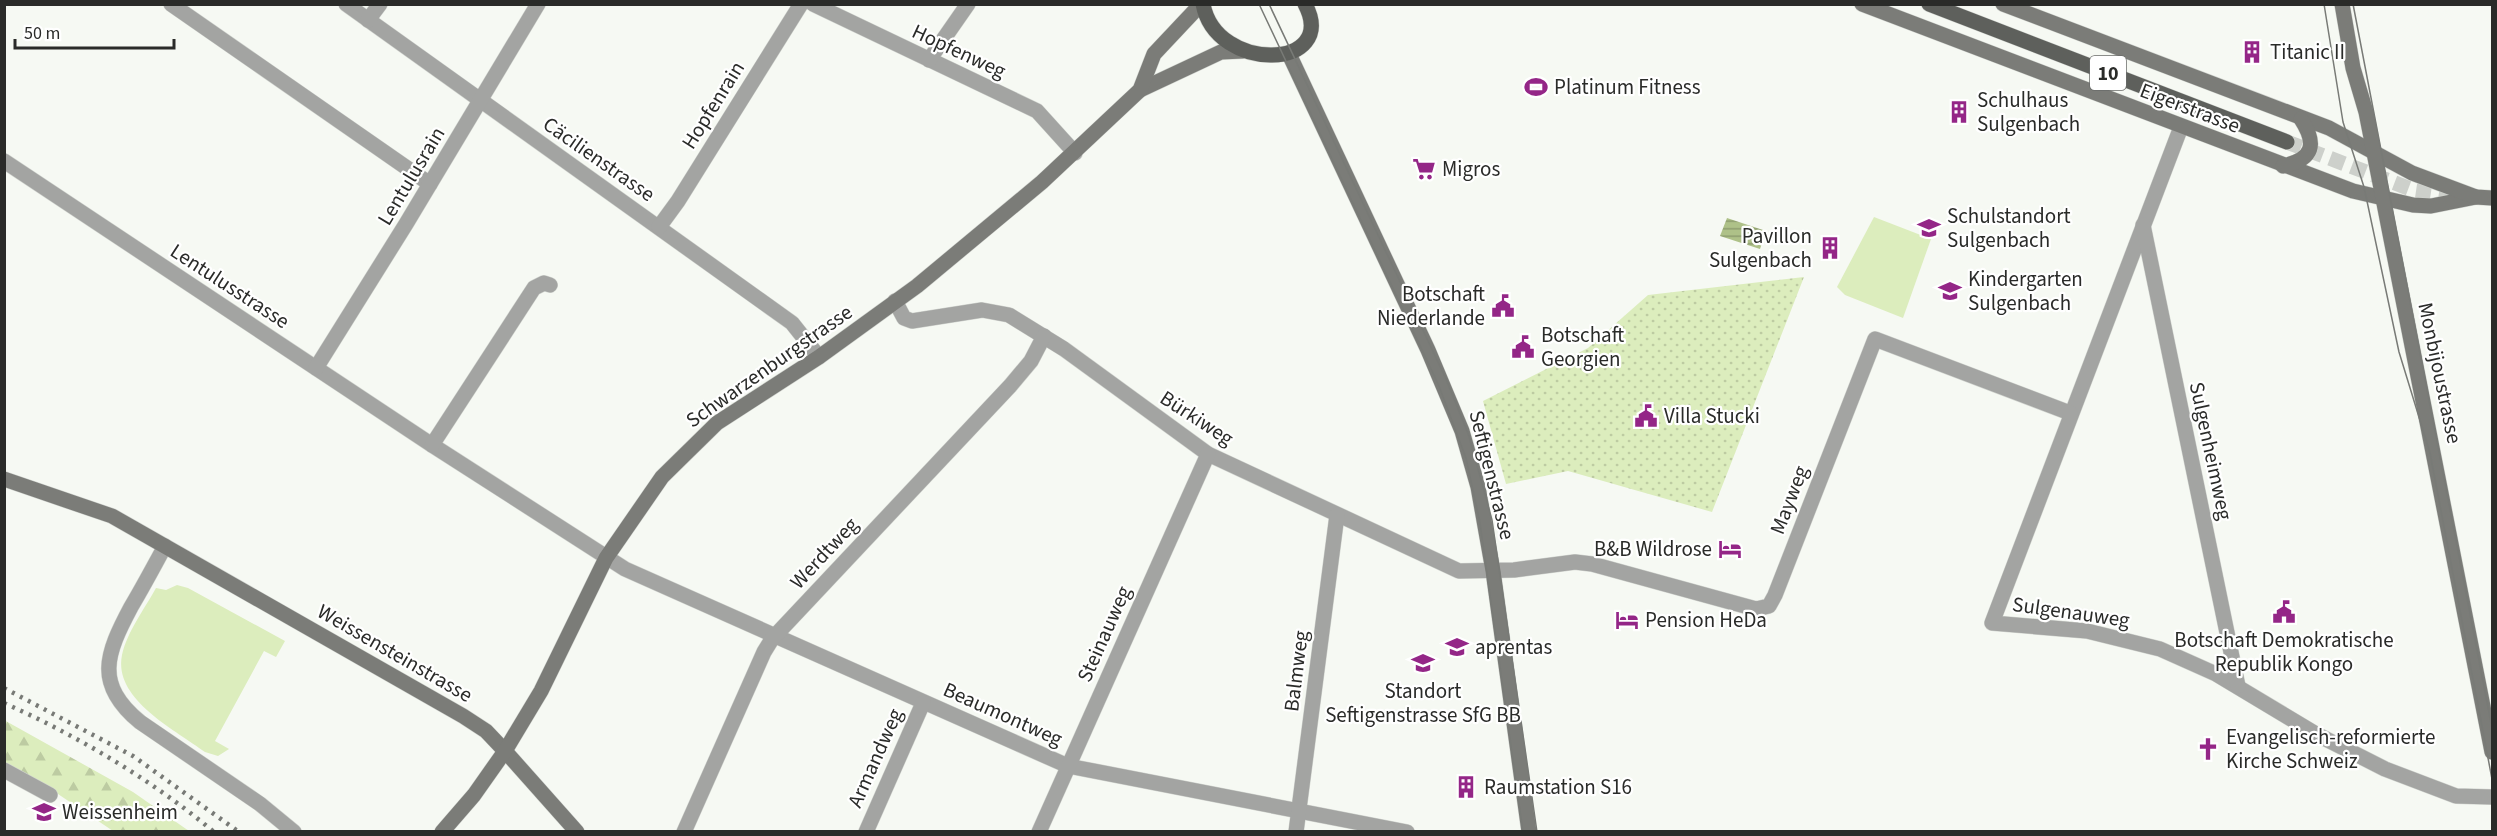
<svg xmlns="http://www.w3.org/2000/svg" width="2497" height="836" viewBox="0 0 2497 836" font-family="'Source Sans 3',sans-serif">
<defs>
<pattern id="forest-firs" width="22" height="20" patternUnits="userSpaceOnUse" patternTransform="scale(1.5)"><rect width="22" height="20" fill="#dcedbd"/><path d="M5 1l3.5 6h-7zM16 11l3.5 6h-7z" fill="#bdcba2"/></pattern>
<pattern id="park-dots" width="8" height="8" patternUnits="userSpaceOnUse" patternTransform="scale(1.5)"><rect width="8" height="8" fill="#dcedbd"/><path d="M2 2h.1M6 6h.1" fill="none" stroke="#bdcba2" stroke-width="1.8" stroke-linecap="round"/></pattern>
<pattern id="water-rules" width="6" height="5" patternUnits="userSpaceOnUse" patternTransform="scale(1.5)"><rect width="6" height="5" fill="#aec188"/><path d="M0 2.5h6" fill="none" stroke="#8e9d6f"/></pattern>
</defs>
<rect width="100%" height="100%" fill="#f6f9f3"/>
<!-- green -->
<g fill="#dcedbd">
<polygon points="1874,217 1931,239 1903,318 1845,295 1837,287"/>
<path d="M177,585L188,588L285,641L276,657L264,651L215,741L229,749L218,756L205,752C174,729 113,699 122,655C127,632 145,608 156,588L166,590Z"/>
</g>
<!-- forest -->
<polygon fill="url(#forest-firs)" points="4,720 133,792 189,831 113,831 55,792 5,765"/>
<!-- park -->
<polygon fill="url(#park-dots)" points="1804,277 1712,512 1568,471 1506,484 1483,401 1588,348 1648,295"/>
<!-- water -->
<polygon fill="url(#water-rules)" points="1727,218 1766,231 1760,249 1720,236"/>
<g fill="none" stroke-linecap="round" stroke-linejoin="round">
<!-- primary-tunnel -->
<polyline stroke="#cdd0cb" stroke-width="15" stroke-dasharray="15 8" stroke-linecap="butt" points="2287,142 2416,191 2463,198"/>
<!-- street casing -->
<g stroke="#d1d4cf" stroke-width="16">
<g id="street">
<polyline points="171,4 430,184"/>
<polyline points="346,4 792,323 819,357"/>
<polyline points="813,4 1037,111 1075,153"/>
<polyline points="368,20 380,4"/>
<polyline points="929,60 968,4"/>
<polyline points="2181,127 1992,623 2087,631 2160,649 2216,674 2316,734 2385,769 2456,796 2492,797"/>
<polyline points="4,161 432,445 625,569 1068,766 1407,832"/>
<polyline points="2143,225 2238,686"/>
<polyline points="659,227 678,201 801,4"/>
<polyline points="895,301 904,318 912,321 982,310 1009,315 1064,349 1208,454 1459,571 1514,570 1575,562 1592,564 1756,609 1769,606 1775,595 1875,339 2070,413"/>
<polyline points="316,368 406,224 538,4"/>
<polyline points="432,445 534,288 544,283 550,285"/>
<path d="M165,546C154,566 143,587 131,607C106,654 94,684 140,722L260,804L294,832"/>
<polyline points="4,770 50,795"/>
<polyline points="684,832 764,652 772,639 1010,386 1031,361 1044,336"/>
<polyline points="866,832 923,703"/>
<polyline points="1039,832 1208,454"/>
<polyline points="1296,832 1337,515"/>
</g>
</g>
<!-- secondary casing -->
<g stroke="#d1d4cf" stroke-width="16">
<g id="secondary">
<polyline points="1862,4 2353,191 2413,205 2431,206 2476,197"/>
<polyline points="2003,4 2329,128 2412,173 2476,197 2492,198"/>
<polyline points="2342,4 2353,68 2366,112 2492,752"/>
<polyline points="1289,54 1428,350 1462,431 1478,487 1493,571 1529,832"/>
<polyline points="1140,90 1221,52 1243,51"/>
<path d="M2283,166C2314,159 2317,144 2301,119"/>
<polyline points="4,479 112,516 463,716 486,731 505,751 577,832"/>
<polyline points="442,832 474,795 505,751 541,691 606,558 662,477 717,423 819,357 917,286 1042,182 1140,90 1154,54 1201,4"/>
</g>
</g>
<!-- primary casing -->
<g stroke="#d1d4cf" stroke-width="16">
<g id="primary">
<path d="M1203,4C1216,74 1340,70 1305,4"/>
<polyline points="1929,4 2287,142"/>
</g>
</g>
<!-- street -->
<use href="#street" stroke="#a3a4a2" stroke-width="15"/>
<!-- secondary -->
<use href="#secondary" stroke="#7b7c78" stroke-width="15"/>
<!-- primary -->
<use href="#primary" stroke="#5e605c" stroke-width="15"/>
<!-- tram -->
<g stroke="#787a76" stroke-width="1.5">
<polyline points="1259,4 1439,386 1466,458 1480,523 1523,832"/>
<polyline points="1269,4 1446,379 1469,436 1492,520 1537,832"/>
<polyline points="2324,4 2343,122 2364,187 2399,352 2430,453 2492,779"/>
<polyline points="2353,4 2492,728"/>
</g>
<!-- rail -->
<g stroke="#787a76" stroke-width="4.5" stroke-dasharray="3 6" stroke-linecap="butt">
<polyline points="4,688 133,756 239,832"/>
<path d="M4,703C78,736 152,780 214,832"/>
</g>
</g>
<!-- icons -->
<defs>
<g id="building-bare" transform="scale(1.8)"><path d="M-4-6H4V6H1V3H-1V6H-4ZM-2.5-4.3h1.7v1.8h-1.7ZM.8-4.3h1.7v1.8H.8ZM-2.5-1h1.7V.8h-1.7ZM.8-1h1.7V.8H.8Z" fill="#942687" stroke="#fff" stroke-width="2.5" paint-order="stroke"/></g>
<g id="stadium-bare" transform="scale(1.8)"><path d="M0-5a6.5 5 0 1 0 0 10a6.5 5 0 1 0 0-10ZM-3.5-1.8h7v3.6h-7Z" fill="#942687" stroke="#fff" stroke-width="2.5" paint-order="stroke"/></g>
<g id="supermarket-bare" transform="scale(1.8)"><path d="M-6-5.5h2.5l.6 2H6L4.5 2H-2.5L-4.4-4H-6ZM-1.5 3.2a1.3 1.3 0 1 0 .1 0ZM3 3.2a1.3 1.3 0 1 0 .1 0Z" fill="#942687" stroke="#fff" stroke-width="2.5" paint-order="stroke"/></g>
<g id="school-bare" transform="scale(1.8)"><path d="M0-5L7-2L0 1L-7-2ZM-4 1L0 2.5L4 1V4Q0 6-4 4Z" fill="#942687" stroke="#fff" stroke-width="2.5" paint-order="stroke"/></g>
<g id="civic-bare" transform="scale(1.8)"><path d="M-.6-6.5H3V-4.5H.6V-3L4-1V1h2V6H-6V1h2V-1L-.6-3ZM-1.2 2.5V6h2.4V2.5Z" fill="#942687" stroke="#fff" stroke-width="2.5" paint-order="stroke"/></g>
<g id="hotel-bare" transform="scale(1.8)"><path d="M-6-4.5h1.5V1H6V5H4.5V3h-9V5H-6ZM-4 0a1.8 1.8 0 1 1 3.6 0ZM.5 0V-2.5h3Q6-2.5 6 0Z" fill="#942687" stroke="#fff" stroke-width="2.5" paint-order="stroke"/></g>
<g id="church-bare" transform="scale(1.8)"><path d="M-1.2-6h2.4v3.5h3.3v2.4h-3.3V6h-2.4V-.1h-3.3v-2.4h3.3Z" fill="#942687" stroke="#fff" stroke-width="2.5" paint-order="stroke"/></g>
</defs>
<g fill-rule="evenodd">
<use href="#building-bare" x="2252" y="52"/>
<use href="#stadium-bare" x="1536" y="87"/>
<use href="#building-bare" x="1959" y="112"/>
<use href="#supermarket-bare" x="1424" y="169"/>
<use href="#school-bare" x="1929" y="228"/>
<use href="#building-bare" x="1830" y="248"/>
<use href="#school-bare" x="1950" y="291"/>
<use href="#civic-bare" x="1503" y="306"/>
<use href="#civic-bare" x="1523" y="347"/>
<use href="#civic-bare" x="1646" y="416"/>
<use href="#hotel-bare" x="1730" y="549"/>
<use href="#civic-bare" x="2284" y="612"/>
<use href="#hotel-bare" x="1627" y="620"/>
<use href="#school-bare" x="1457" y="647"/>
<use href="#school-bare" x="1423" y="663"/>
<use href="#church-bare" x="2208" y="749"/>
<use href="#building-bare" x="1466" y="787"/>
<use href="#school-bare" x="44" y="812"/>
</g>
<g text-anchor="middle" stroke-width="4.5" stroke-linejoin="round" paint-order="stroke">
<!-- shield labels -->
<rect fill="#fff" stroke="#6a6b69" stroke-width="1.5" x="2090" y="56" width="36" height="34" rx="4.5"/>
<g font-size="20" font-weight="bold" fill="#2a2b29">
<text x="2108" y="80">10</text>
</g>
<!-- street labels -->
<g font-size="21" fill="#2a2b29" stroke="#fff">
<text transform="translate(959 51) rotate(25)" y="7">Hopfenweg</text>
<text transform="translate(713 105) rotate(-58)" y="7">Hopfenrain</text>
<text transform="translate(2190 108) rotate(21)" y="7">Eigerstrasse</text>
<text transform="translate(599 159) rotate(35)" y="7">Cäcilienstrasse</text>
<text transform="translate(411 176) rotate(-59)" y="7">Lentulusrain</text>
<text transform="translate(230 286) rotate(33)" y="7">Lentulusstrasse</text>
<text transform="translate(769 366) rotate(-35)" y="7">Schwarzenburgstrasse</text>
<text transform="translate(2440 373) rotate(78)" y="7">Monbijoustrasse</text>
<text transform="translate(1197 418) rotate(33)" y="7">Bürkiweg</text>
<text transform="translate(2211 451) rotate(78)" y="7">Sulgenheimweg</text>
<text transform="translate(1492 475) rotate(76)" y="7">Seftigenstrasse</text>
<text transform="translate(1789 500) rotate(-69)" y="7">Mayweg</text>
<text transform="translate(824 553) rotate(-47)" y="7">Werdtweg</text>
<text transform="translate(2071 612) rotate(8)" y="7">Sulgenauweg</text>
<text transform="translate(1104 634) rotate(-66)" y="7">Steinauweg</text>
<text transform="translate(395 653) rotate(30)" y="7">Weissensteinstrasse</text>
<text transform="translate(1296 671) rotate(-83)" y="7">Balmweg</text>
<text transform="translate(1003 714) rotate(24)" y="7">Beaumontweg</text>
<text transform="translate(875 758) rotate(-66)" y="7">Armandweg</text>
</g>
<!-- poi labels -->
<g font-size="21" fill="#2a2b29" stroke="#fff" text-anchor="start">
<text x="2270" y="59">Titanic II</text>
<text x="1554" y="94">Platinum Fitness</text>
<text x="1977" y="107">Schulhaus<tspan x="1977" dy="24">Sulgenbach</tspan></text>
<text x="1442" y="176">Migros</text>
<text x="1947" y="223">Schulstandort<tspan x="1947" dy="24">Sulgenbach</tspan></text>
<text x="1812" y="243" text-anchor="end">Pavillon<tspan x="1812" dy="24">Sulgenbach</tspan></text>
<text x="1968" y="286">Kindergarten<tspan x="1968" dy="24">Sulgenbach</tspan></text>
<text x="1485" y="301" text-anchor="end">Botschaft<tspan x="1485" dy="24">Niederlande</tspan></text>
<text x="1541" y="342">Botschaft<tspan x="1541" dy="24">Georgien</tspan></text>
<text x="1664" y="423">Villa Stucki</text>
<text x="1712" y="556" text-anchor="end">B&amp;B Wildrose</text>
<text x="1645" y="627">Pension HeDa</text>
<text x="2284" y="647" text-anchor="middle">Botschaft Demokratische<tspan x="2284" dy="24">Republik Kongo</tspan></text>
<text x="1475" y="654">aprentas</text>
<text x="1423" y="698" text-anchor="middle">Standort<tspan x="1423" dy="24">Seftigenstrasse SfG BB</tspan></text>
<text x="2226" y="744">Evangelisch-reformierte<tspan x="2226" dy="24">Kirche Schweiz</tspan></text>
<text x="1484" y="794">Raumstation S16</text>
<text x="62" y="819">Weissenheim</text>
</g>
</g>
<!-- border -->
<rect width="2497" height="836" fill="none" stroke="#2a2b29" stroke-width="12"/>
<!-- scale -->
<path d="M15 39v9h159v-9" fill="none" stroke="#2a2b29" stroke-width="3"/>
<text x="24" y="39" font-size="18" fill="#2a2b29" stroke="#ffffff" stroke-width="4.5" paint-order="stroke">50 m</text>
</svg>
